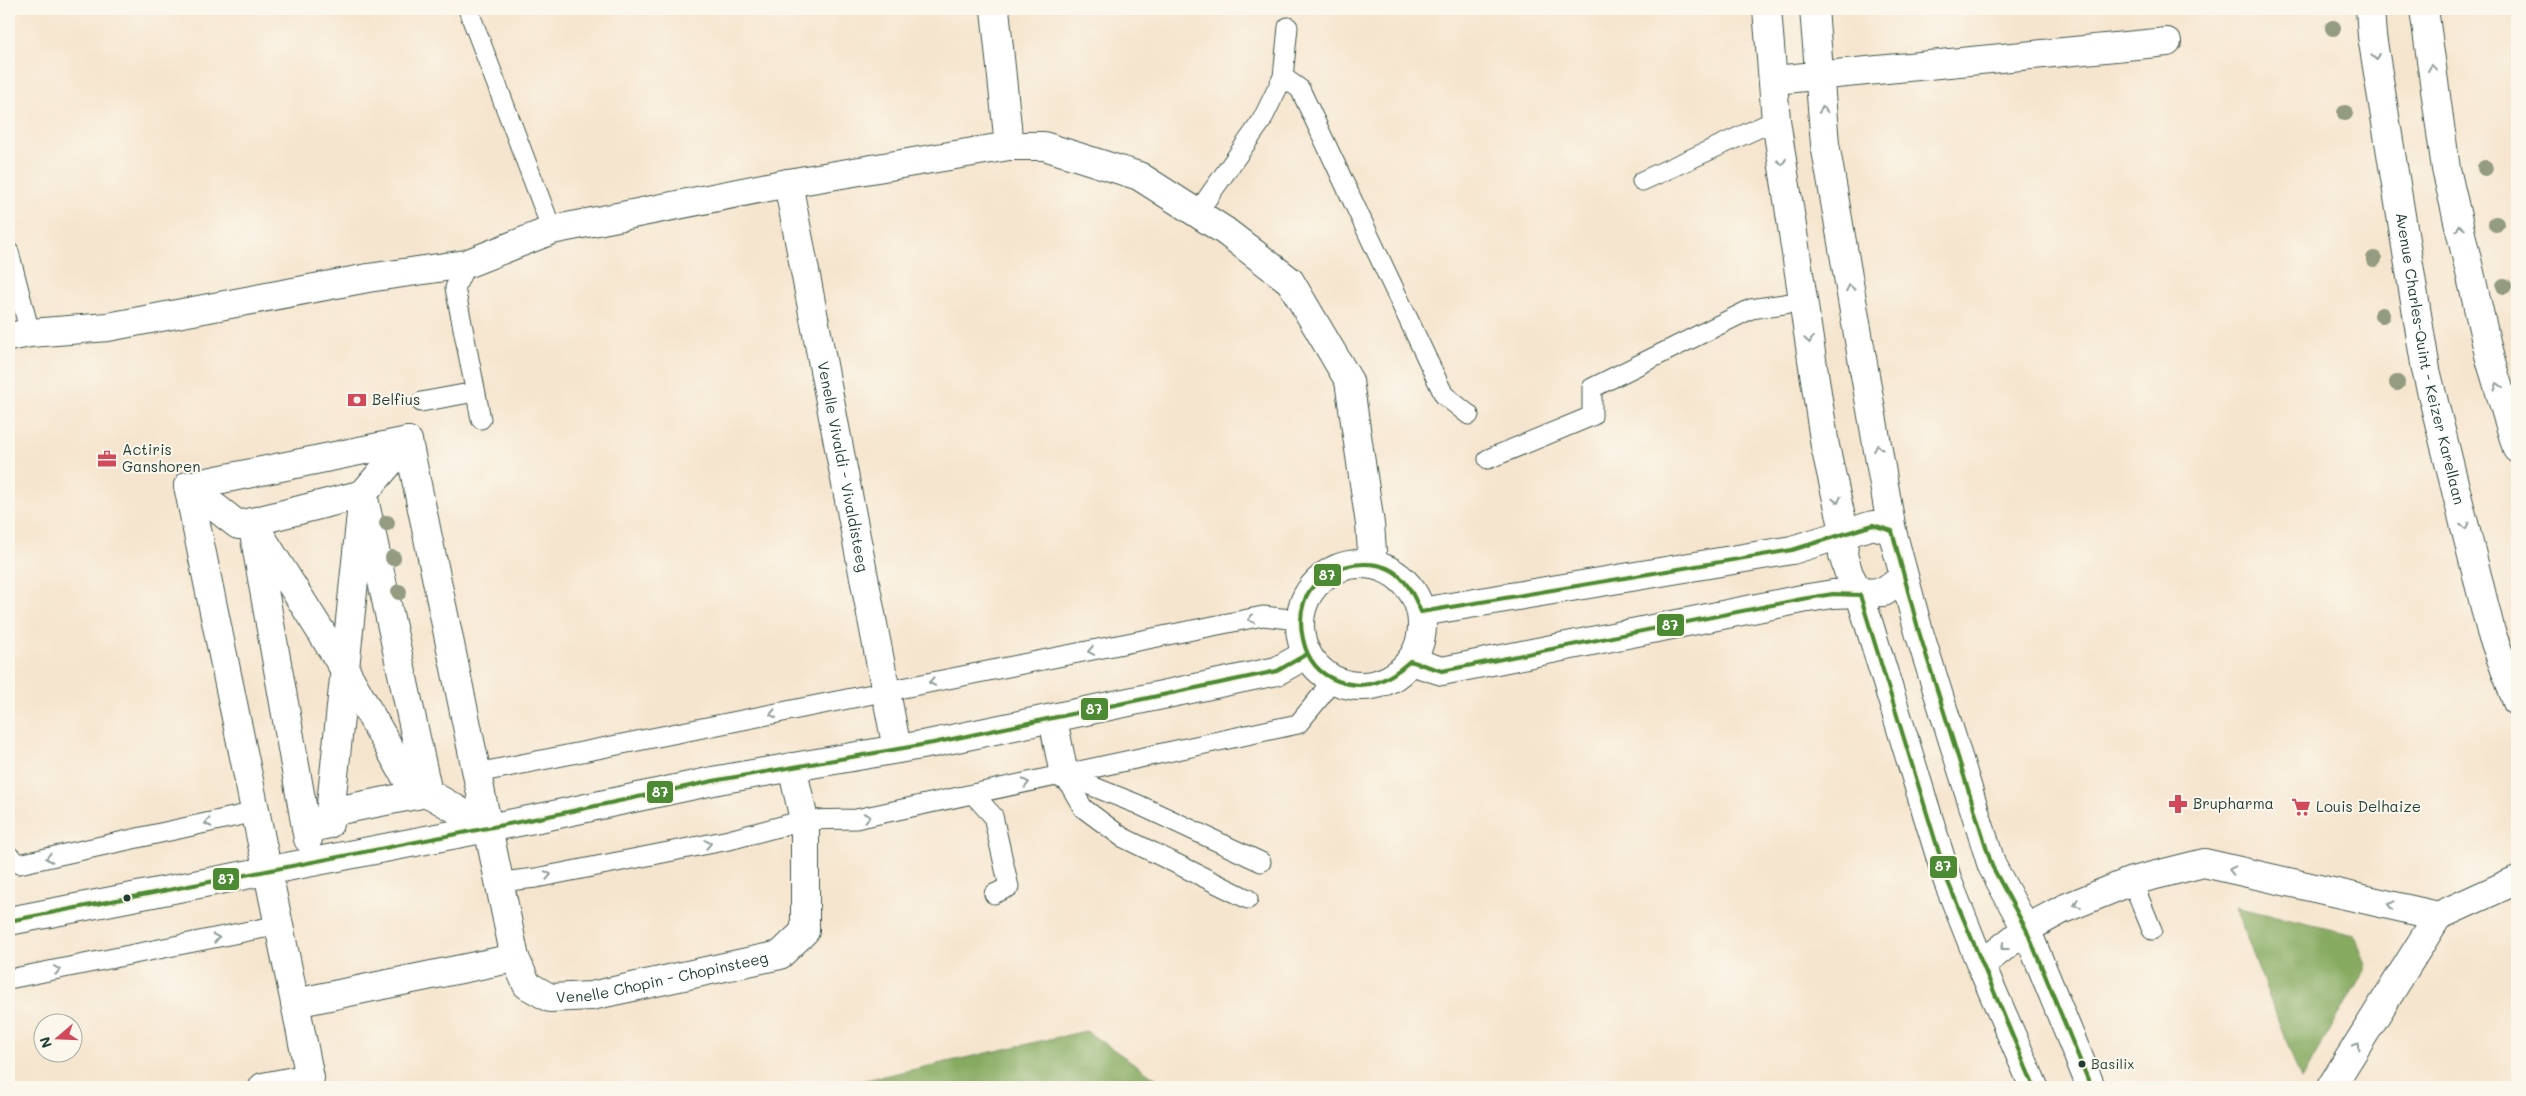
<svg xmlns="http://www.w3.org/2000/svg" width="2526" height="1096" viewBox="0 0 2526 1096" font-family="Mali,sans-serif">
<rect width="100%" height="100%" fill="#fbf7ec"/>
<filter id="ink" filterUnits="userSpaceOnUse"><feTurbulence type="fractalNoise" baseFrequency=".02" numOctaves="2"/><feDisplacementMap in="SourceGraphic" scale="10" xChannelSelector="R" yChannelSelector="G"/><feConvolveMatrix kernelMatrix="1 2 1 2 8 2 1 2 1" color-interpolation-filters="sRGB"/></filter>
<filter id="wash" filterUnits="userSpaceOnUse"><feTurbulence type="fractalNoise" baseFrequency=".0096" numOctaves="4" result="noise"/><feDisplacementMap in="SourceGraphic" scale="20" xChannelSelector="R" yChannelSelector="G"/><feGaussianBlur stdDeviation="1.12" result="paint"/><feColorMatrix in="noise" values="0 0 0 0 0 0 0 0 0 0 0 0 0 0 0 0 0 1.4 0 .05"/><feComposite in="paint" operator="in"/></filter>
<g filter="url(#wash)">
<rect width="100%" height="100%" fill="#f6e5ce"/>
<!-- forest -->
<g fill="#86aa60" stroke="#52744a">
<polygon points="2235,907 2355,935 2367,967 2301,1080"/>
<polygon points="1086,1031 1169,1087 834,1087"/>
</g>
</g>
<g filter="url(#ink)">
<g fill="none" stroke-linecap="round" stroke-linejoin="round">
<!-- lane casing -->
<g stroke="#3f564b" stroke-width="21">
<g id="lane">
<polyline points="468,9 552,230"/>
<polyline points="1283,77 1300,89 1444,395 1469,415"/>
<polyline points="1642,181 1776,120"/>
<polyline points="1197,213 1261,122 1283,77 1288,27"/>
<polyline points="9,252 30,333"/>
<polyline points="466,264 455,288 481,419"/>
<polyline points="421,402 475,392"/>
<polyline points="1488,459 1592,416 1592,388 1751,309 1803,301"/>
<polyline points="477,773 1263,616 1299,620"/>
<polyline points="1064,775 1083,808 1122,837 1248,899"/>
<polyline points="1064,775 1137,804 1261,862"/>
<polyline points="973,794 993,816 1009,887 994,894"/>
<polyline points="9,856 19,864 256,812"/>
<polyline points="2132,881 2152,930"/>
<polyline points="500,882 536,878 729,840 804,820 856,819 1298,724 1321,696 1331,678"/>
<polyline points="9,979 279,925"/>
</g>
</g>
<!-- street casing -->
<g stroke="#3f564b" stroke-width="30">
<g id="street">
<polyline points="995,9 1009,146"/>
<polyline points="1767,9 1776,120 1825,446 1845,535 1843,555 1849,574 1860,595 1948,882 1981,965 2034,1087"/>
<polyline points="1814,9 1825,144 1892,531 1919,632 1992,866 2026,929 2091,1087"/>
<polyline points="1774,80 2167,42"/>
<path id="s1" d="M788,183L897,749"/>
<polyline points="9,337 30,333 108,327 368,278 466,264 552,230 788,183 1009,146 1044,146 1139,176 1225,231 1290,281 1349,381 1370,524 1373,565"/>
<polygon points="408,441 515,958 295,1003 188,486"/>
<polyline points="188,486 238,525 252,522 308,839"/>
<circle cx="1361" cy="625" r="61"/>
<polyline points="1421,612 1792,550 1873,525 1892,531"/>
<polyline points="1410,661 1442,671 1802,599 1833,594 1884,592 1904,577"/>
<polyline points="1053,719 1064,775"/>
<polyline points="428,793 363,494 252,522 345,670 416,795 428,793 489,828"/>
<polyline points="330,812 416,795"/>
<polyline points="306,829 329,824 363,494 408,441"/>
<polyline points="9,921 544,817 718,780 933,743 1277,671 1307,654"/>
<path id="s2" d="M515,958L527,985L550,998L591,996L780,955L805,931V824L792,767"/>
<polyline points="1981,965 2026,929 2063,909 2132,881 2204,863 2438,916"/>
<polyline points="263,1087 310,1078 295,1003"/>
<polyline points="2331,1087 2438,916 2517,880"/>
</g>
</g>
<!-- primary casing -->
<g stroke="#3f564b" stroke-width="30">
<g id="primary">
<path id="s3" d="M2370,9L2372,36L2426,370L2491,632L2517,702"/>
<polyline points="2424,9 2446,169 2490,359 2517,449"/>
</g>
</g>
<!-- lane -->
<use href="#lane" stroke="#fff" stroke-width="19"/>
<!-- street -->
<use href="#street" stroke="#fff" stroke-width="28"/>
<!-- primary -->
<use href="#primary" stroke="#fff" stroke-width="28"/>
<!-- bus-1 casing -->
<g stroke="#fbf7ec" stroke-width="8">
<g id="bus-1">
<polyline points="9,921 544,817 718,780 933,743 1277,671 1307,654"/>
<path d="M2034,1087L1948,882L1860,595L1833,594L1802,599L1442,671L1410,661C1388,681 1367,691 1338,681C1319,674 1307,659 1303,639C1300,626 1300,615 1304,602C1315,568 1369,552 1397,574C1409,584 1415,598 1421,612L1792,550L1873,525L1892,531L1919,632L1992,866L2026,929L2091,1087"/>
</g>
</g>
<!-- bus-1 -->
<use href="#bus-1" stroke="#4c8b33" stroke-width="4"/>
</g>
<!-- trees -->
<g fill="#939b81">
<circle cx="2333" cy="28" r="8"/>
<circle cx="2345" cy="113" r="8"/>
<circle cx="2485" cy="168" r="8"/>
<circle cx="2496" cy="224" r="8"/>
<circle cx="2374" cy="259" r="8"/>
<circle cx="2504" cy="286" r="8"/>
<circle cx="2382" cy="315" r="8"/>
<circle cx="2397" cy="383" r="8"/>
<circle cx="387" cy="523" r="8"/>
<circle cx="393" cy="558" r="8"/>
<circle cx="399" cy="592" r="8"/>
</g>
<!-- one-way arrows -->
<defs><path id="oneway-chevron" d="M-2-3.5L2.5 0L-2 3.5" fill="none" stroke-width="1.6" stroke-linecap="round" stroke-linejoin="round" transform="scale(1.25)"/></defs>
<g stroke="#8f9e9a">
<use href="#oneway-chevron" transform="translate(2376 57) rotate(81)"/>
<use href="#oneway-chevron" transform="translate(2432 68) rotate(-98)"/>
<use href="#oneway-chevron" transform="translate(1823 110) rotate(-95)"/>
<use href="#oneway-chevron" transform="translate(1782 162) rotate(81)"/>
<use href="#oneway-chevron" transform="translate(2460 228) rotate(-103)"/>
<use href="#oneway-chevron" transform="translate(1850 288) rotate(-100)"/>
<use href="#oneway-chevron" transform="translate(1809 340) rotate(81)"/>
<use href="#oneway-chevron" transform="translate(2498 386) rotate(-107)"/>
<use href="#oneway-chevron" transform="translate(1878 448) rotate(-100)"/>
<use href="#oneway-chevron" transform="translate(1837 500) rotate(77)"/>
<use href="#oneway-chevron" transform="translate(2465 526) rotate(76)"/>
<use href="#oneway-chevron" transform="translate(1251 619) rotate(169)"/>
<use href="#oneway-chevron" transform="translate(1091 651) rotate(169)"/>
<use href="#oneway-chevron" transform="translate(932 682) rotate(169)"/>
<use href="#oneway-chevron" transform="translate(773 714) rotate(169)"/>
<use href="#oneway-chevron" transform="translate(1026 783) rotate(-12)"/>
<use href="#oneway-chevron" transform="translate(867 817) rotate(-12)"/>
<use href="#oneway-chevron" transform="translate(208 823) rotate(168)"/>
<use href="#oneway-chevron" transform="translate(708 844) rotate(-11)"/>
<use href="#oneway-chevron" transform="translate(49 858) rotate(168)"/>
<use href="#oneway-chevron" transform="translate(2232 870) rotate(-167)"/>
<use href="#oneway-chevron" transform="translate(548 875) rotate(-11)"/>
<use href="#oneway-chevron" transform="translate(2077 904) rotate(158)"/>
<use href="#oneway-chevron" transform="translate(2391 905) rotate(-167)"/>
<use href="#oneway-chevron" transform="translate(216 938) rotate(-11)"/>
<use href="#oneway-chevron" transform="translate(2004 947) rotate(142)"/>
<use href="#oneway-chevron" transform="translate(57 970) rotate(-11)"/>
<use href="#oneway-chevron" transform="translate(2357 1046) rotate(-58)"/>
</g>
</g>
<!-- icons -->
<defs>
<g id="bank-bare" transform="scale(1.5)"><path d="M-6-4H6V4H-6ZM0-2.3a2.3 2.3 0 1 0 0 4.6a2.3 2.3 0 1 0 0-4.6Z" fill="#d1495b" stroke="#fbf7ec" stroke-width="2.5" paint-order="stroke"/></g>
<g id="office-bare" transform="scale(1.5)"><path d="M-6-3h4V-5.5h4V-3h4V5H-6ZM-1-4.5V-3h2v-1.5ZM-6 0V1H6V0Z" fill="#d1495b" stroke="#fbf7ec" stroke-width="2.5" paint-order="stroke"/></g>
<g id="pharmacy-bare" transform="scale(1.5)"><path d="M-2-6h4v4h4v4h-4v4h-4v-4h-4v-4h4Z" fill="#d1495b" stroke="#fbf7ec" stroke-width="2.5" paint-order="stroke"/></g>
<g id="supermarket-bare" transform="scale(1.5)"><path d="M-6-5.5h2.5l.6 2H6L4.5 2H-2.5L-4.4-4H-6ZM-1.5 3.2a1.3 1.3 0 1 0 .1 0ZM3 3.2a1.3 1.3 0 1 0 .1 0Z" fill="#d1495b" stroke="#fbf7ec" stroke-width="2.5" paint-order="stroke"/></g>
</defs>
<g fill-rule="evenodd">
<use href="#bank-bare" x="357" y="400"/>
<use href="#office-bare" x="107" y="459"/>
<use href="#pharmacy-bare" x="2178" y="804"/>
<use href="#supermarket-bare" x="2301" y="807"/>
</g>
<!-- markers -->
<g fill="#1f3d34" stroke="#fbf7ec" stroke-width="2">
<circle cx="127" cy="898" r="4.5"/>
<circle cx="2082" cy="1064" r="4.5"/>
</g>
<g text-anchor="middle" stroke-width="4" stroke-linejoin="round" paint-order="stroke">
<!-- bus labels -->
<g font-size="14" fill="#1f3d34" stroke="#fbf7ec" text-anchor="start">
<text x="2091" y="1069">Basilix</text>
</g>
<!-- street labels -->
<g font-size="15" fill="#1f3d34" stroke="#fbf7ec">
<text dy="5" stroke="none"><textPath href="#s3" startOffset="355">Avenue Charles-Quint - Keizer Karellaan</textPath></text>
<text dy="5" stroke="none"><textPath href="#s1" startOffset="289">Venelle Vivaldi - Vivaldisteeg</textPath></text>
<text dy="5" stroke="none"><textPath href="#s2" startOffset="170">Venelle Chopin - Chopinsteeg</textPath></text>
</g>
<!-- poi labels -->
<g font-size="15" fill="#1f3d34" stroke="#fbf7ec" text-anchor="start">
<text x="372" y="405">Belfius</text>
<text x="122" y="455">Actiris<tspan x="122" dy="17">Ganshoren</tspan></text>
<text x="2193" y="809">Brupharma</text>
<text x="2316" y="812">Louis Delhaize</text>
</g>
</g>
<g stroke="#fbf7ec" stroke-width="2">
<rect x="1313" y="563" width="29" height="24" rx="5" fill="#4c8b33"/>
<rect x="1656" y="613" width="29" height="24" rx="5" fill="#4c8b33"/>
<rect x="1080" y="697" width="29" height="24" rx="5" fill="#4c8b33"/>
<rect x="646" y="780" width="28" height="24" rx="5" fill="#4c8b33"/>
<rect x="1929" y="855" width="29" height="24" rx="5" fill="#4c8b33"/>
<rect x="212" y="867" width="28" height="24" rx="5" fill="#4c8b33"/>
</g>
<g font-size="14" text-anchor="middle" font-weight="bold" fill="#fff">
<text x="1327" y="580">87</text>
<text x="1670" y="630">87</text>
<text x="1094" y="714">87</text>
<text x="660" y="797">87</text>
<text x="1943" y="871">87</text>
<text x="226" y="884">87</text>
</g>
<!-- margin -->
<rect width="2526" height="1096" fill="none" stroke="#fbf7ec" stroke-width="30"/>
<!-- north arrow -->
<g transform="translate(58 1038) rotate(251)"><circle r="24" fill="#fbf7ec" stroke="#a3ada2"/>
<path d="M0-4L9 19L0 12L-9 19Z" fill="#d1495b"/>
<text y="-8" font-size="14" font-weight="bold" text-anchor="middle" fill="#1f3d34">N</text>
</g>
</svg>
